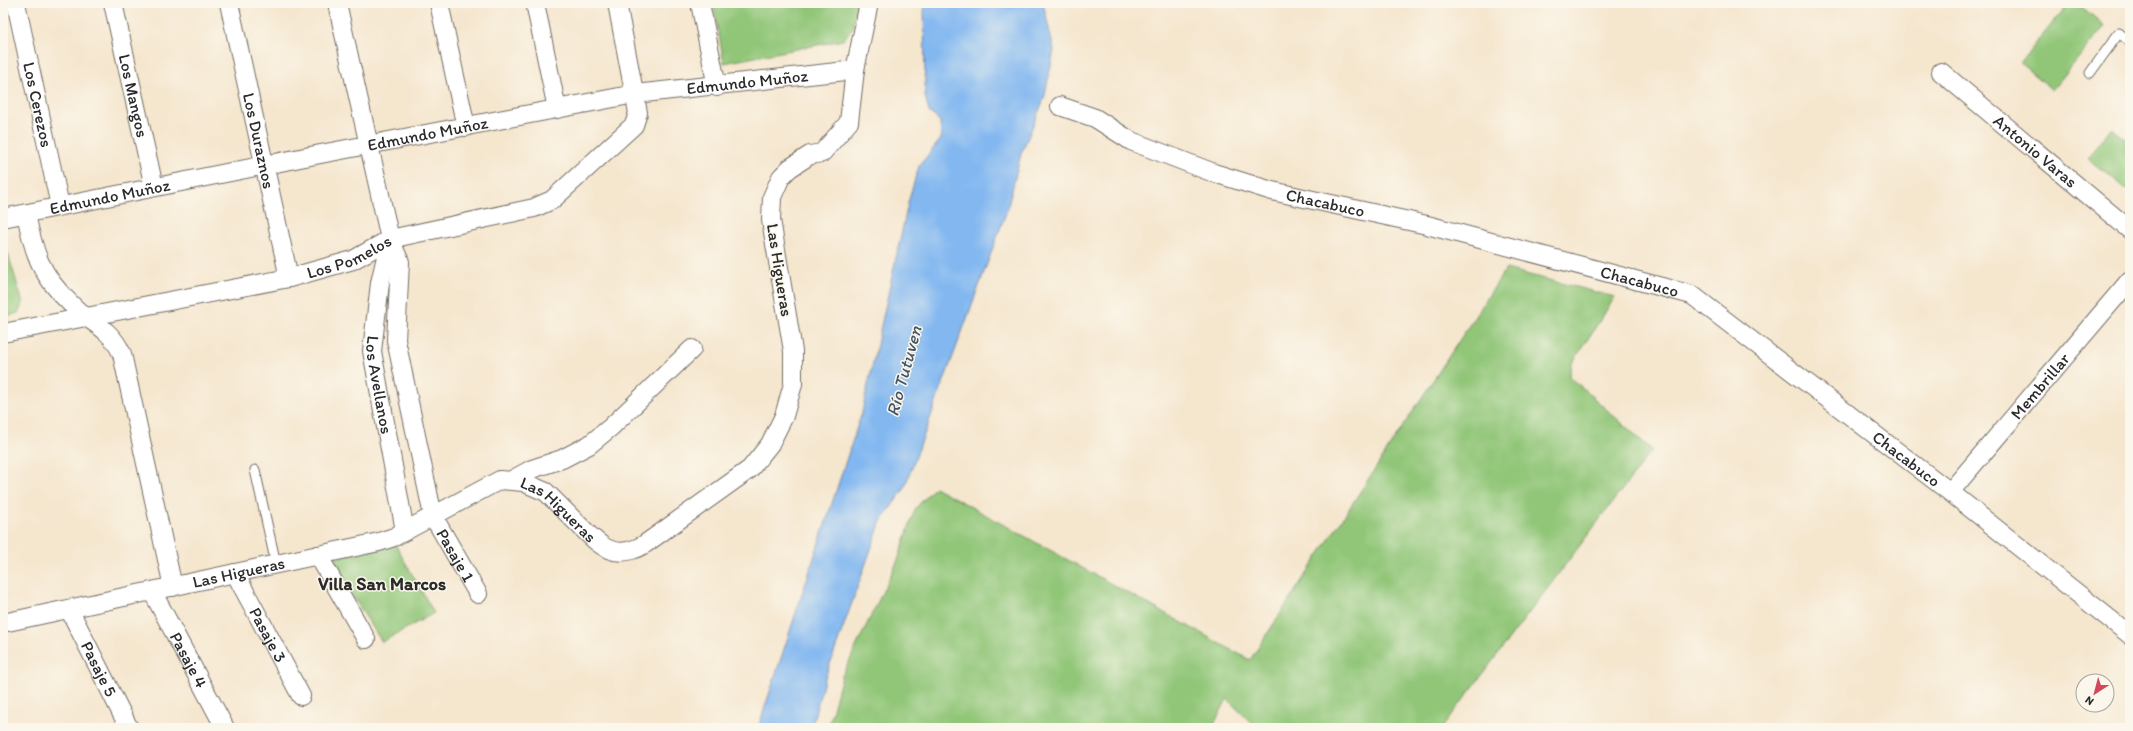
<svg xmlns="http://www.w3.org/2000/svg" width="2133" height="731" viewBox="0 0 2133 731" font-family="Itim,sans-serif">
<rect width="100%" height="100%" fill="#fbf7ec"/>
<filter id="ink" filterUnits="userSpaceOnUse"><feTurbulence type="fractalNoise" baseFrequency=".025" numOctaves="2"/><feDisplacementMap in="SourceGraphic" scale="8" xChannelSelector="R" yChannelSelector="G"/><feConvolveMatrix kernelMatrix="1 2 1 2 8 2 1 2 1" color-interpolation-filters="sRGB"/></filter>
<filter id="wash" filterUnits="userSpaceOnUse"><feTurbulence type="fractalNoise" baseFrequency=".012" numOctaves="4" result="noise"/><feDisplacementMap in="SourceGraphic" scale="16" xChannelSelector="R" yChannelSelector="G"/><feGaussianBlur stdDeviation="0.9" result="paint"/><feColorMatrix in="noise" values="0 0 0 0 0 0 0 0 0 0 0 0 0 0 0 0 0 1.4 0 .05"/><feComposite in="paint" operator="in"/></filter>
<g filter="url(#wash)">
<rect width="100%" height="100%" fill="#f5e6ce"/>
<!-- green -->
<g fill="#91c678" stroke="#5e7852">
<polygon points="713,3 857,3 853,28 843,40 724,63"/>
<polygon points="2069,3 2077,3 2105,26 2052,90 2020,63"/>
<polygon points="2112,128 2130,142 2130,192 2088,158"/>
<polygon points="3,237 23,303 18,313 4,317"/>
<polygon points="1506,269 1615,297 1571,365 1569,376 1652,450 1442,728 1257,728 1227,699 1212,728 828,728 842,676 898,560 915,509 935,487 1250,660"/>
<polygon points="395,544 434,613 382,642 329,559"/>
</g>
<!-- water -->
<polygon fill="#82b7f0" stroke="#56718e" points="924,3 1043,3 1054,50 1044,99 1021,154 1007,210 904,489 881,521 824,681 811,728 758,728 862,412 909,199 919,166 941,139 940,121 929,112 925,96"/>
</g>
<g filter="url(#ink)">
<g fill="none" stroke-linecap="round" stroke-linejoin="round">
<!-- lane casing -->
<g stroke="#726c64" stroke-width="11">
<g id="lane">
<polyline points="2090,73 2119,33 2130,42"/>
<polyline points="255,470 276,564"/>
</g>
</g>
<!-- street casing -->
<g stroke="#726c64" stroke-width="20">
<g id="street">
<path id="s1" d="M16,3L60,206"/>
<path id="s2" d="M113,3L154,187"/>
<path id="s3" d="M229,3L289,278"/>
<path id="s4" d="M337,3L390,239L400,262L396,340L433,516L478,594"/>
<polyline points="439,3 466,127"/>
<polyline points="535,3 557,109"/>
<polyline points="700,3 717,87"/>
<path id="s5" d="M1941,72L2130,230"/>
<path id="s6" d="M1060,106L1095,118L1131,141L1170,156L1214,173L1272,191L1427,225L1692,295L1950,492L2130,635"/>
<path d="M26,213C33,251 41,276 70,303C75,308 81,314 86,317C103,328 114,336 122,354L173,587"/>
<path id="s7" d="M3,218L310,156L635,94L855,70"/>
<path id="s8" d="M390,239L380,283L372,351L405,531"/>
<path id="s9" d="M3,333L289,278L353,260L390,239L534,208L552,200L634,125L638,113L617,3"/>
<polyline points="512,480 532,469 562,459 589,445 611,427 692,349"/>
<path id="s10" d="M1950,492L2130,280"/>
<polyline points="318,555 366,639"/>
<path id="s11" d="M235,573L301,696"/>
<path id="s12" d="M152,591L225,728"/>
<path id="s13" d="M69,609L129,728"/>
<path id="s14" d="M3,623L379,542L394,537L500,480L523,482L546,492C557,503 568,514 579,525C600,546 615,562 645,544L750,469L770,444L784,416L793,384V351L771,220L772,197L781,177L790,168L810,155L822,153L849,122L855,70L869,3"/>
</g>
</g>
<!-- lane -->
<use href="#lane" stroke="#fff" stroke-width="9"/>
<!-- street -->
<use href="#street" stroke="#fff" stroke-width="18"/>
</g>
</g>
<g text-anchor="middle" stroke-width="3" stroke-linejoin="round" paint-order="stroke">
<!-- street labels -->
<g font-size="17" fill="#2b2b2b" stroke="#fbf7ec">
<text dy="6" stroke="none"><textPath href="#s7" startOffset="757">Edmundo Muñoz</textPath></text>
<text dy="6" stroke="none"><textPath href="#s2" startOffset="95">Los Mangos</textPath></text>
<text dy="6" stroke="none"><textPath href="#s1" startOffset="104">Los Cerezos</textPath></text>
<text dy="6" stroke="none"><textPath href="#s7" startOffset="433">Edmundo Muñoz</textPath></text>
<text dy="6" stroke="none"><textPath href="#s3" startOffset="141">Los Duraznos</textPath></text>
<text dy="6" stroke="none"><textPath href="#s5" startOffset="123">Antonio Varas</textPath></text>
<text dy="6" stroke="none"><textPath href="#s7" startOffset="109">Edmundo Muñoz</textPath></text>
<text dy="6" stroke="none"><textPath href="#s6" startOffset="284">Chacabuco</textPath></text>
<text dy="6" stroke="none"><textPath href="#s9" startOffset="355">Los Pomelos</textPath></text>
<text transform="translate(780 270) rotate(81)" y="6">Las Higueras</text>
<text dy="6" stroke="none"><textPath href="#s6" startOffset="608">Chacabuco</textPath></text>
<text dy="6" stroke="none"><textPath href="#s8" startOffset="148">Los Avellanos</textPath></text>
<text dy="6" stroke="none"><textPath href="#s10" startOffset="139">Membrillar</textPath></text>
<text dy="6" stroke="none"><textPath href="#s6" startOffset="932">Chacabuco</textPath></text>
<text dy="6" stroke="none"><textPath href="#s14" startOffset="589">Las Higueras</textPath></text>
<text dy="6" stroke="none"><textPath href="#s4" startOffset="570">Pasaje 1</textPath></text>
<text dy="6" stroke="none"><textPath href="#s14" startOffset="241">Las Higueras</textPath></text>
<text dy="6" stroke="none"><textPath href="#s11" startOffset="70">Pasaje 3</textPath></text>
<text dy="6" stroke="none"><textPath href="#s12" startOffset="78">Pasaje 4</textPath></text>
<text dy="6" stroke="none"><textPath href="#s13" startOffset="67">Pasaje 5</textPath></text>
</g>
<!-- water labels -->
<g font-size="18" font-style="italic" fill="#455566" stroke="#fbf7ec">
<text transform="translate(904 371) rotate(-75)" y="6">Río Tutuven</text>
</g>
<!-- neighbourhood labels -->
<g font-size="18" font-weight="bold" fill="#2b2b2b" stroke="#fbf7ec">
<text x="382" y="590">Villa San Marcos</text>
</g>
</g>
<!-- margin -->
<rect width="2133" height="731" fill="none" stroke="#fbf7ec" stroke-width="16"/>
<!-- north arrow -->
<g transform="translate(2095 693) rotate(216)"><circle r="19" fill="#fbf7ec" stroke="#a8a59f"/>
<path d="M0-3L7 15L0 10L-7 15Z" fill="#d1495b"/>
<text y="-6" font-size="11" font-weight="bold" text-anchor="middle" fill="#2b2b2b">N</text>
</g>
</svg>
